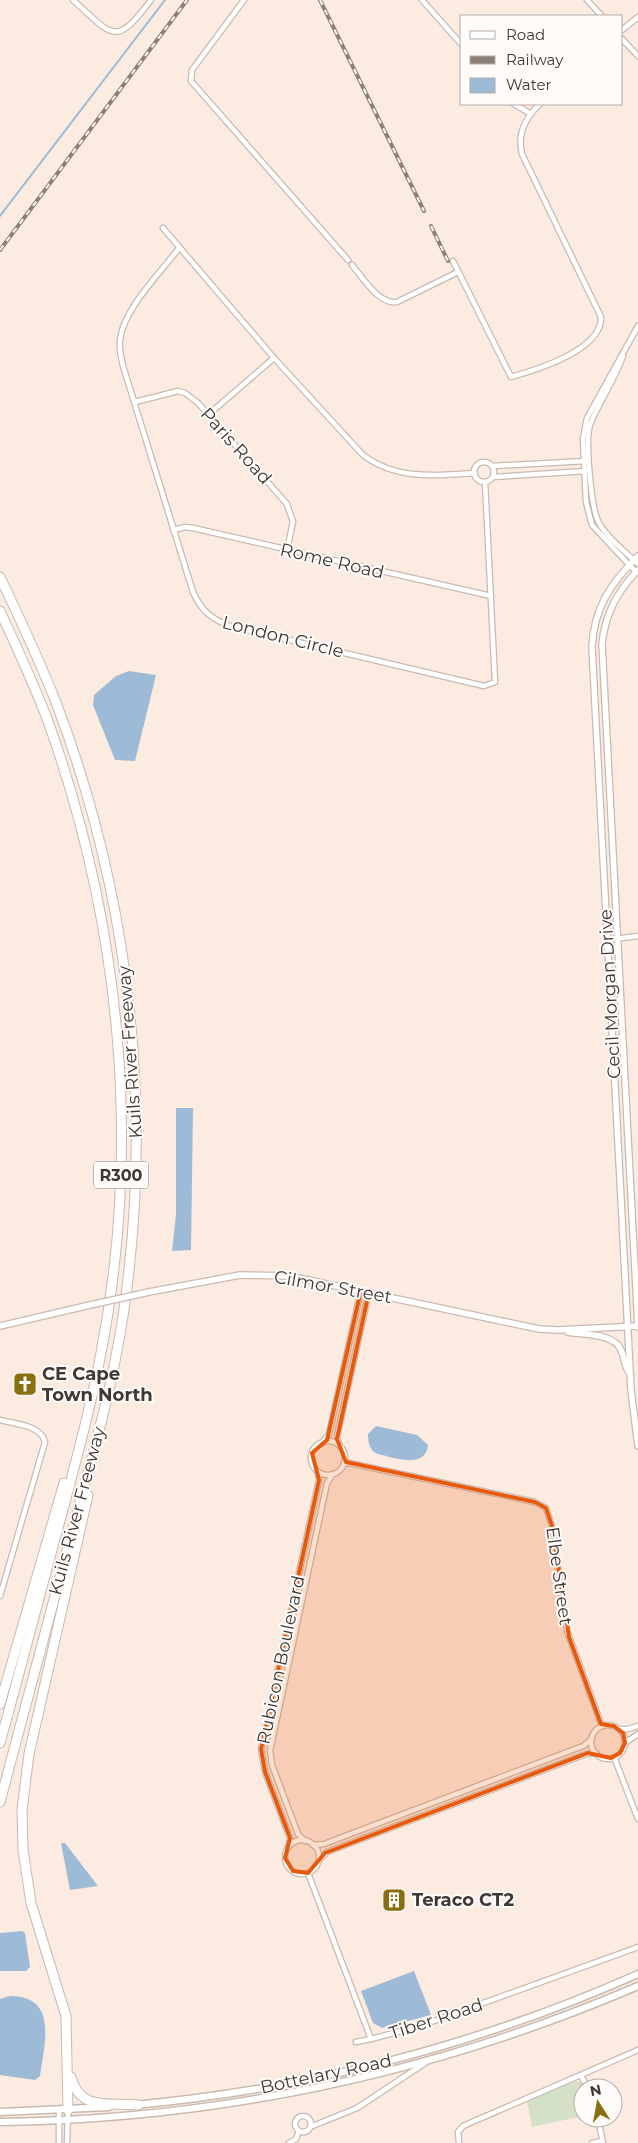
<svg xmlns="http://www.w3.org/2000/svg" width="638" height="2143" viewBox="0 0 638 2143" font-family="Montserrat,sans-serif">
<rect width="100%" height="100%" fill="#fcebe0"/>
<!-- green -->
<polygon fill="#d4e1c8" points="574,2081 580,2082 584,2088 583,2116 532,2127 527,2101"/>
<!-- water -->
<g fill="#9dbad6">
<polygon points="129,671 156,675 135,761 115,760 93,705 94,695 116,676"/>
<polygon points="176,1108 193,1108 191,1250 172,1251 176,1215"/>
<path d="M376,1426L417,1435L428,1445C426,1466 403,1460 389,1457C385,1455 378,1455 374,1452C369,1448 368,1440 368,1434Z"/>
<polygon points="61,1843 65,1843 98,1886 70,1890"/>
<polygon points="22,1931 25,1933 30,1967 26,1971 0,1971 0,1933"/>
<polygon points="414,1971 431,2015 382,2028 373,2023 361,1991"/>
<path d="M10,1996C59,1996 44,2045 40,2076L35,2080L0,2075V1999Z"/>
</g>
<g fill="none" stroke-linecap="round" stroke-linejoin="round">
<!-- stream -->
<polyline stroke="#9dbad6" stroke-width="2" points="0,216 165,0"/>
<!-- minor casing -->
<g stroke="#c9baaf" stroke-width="7">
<g id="minor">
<path d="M73,0C113,36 115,48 151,0"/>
<polyline points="244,0 192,70 191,81 348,260"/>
<polyline points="422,0 462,45"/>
<polyline points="587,0 602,16"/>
<polyline points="622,30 638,17"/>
<polyline points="622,39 638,56"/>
<polyline points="514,104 531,114"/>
<path d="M163,228L274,358L363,455C396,480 436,476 475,473"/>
<path d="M179,248C161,272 126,307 121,335C118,346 121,356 123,366L193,592C201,610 211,619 230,626L484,686L495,682L485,482"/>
<path d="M453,261L511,377C536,370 602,350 601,317L522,154C517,134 526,117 540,104"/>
<path d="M352,265C363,278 379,305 397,302L458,272"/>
<path d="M623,356C615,380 599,401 590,425C585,440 591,509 599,523C608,539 625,551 638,564"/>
<polyline points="135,402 178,391 185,393 198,403 287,504 293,522 287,550"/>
<polyline points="209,414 274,358"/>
<circle cx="484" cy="472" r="10"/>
<polyline points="492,466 586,461"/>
<polyline points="493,477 586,471"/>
<polyline points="173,530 185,527 193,528 491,596"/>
<polyline points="636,572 592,525 586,502 583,439 587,418 638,326"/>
<polyline points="607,940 638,936"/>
<path d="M0,1420C15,1424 41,1425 45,1442L0,1596"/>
<circle cx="328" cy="1458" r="17"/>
<polyline points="322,1443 329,1434 361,1290"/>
<polyline points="339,1445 337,1436 369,1292"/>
<polyline points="344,1462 535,1502 546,1508 552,1526 567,1631 602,1726"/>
<circle cx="608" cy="1742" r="17"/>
<polyline points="620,1729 628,1729 638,1726"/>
<polyline points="625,1743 638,1734"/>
<polyline points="614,1757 638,1819"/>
<circle cx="302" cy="1857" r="17"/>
<polyline points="305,1841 298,1834 272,1765 270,1751 327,1483 333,1474"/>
<polyline points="313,1845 324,1844 583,1746 592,1739"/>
<polyline points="289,1846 290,1838 265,1772 261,1749 319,1480 318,1472"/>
<polyline points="319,1860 327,1852 586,1754 596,1753"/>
<polyline points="308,1873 371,2039 420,2026 638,1947"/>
<polyline points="356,2042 371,2039"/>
<polyline points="581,2075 587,2088"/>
<polyline points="59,2111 59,2143"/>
<circle cx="303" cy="2124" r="8"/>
<polyline points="598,2118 603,2143"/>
<polyline points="310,2127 357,2108 425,2063"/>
<polyline points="67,2143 68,2110"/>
<polyline points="289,2143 296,2139 299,2131"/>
<polyline points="459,2143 458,2132 463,2126 638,2050"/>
<polyline points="592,2143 602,2141"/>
</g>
</g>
<!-- tertiary casing -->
<g stroke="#c9baaf" stroke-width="8">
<g id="tertiary">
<path d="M638,556C611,583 594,607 592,647L631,1390L638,1446"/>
<path d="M638,570C617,592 605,614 602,644L638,1327"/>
<polyline points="149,1292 240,1275 289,1276 539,1329 558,1330 638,1326"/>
<polyline points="0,1326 90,1305"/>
<path d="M568,1332C583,1335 614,1333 621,1350C625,1358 624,1366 629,1372"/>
</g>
</g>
<!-- secondary casing -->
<g stroke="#c9baaf" stroke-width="9">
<g id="secondary">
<path d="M134,2105C308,2089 478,2045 638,1974"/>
<polyline points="0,2112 109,2107"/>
<path d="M0,2122C221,2119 435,2073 638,1986"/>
</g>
</g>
<!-- motorway casing -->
<g stroke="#c9baaf" stroke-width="11">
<g id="motorway">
<path d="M0,577C20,619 40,661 57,705C130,899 154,1110 123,1316C112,1389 91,1461 72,1532C48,1622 24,1712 0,1802"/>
<path d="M0,611C17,648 35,686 49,724C121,927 142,1146 100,1358C89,1416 73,1472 58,1528C38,1600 20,1672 0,1743"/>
<polyline points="0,1704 64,1483"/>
<path d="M71,2077C80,2112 110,2102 138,2105"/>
<polyline points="68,2110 66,2016 31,1903 23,1850 22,1810 29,1754 88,1495"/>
</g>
</g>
<!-- minor -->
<use href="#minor" stroke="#fff" stroke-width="4.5"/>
<!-- tertiary -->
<use href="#tertiary" stroke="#fff" stroke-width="5.5"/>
<!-- secondary -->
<use href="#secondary" stroke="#fff" stroke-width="6"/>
<!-- motorway -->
<use href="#motorway" stroke="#fff" stroke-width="9"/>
<!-- rail casing -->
<g stroke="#8a8078" stroke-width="4">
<g id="rail">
<polyline points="320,0 424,211"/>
<polyline points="431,226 448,261"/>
<polyline points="0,250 187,0"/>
</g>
</g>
<!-- rail -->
<use href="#rail" stroke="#fffbf9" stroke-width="2" stroke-dasharray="5.5" stroke-linecap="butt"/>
<!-- tertiary-bridge casing -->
<g stroke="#c9baaf" stroke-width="8" stroke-linecap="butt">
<polyline id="tertiary-bridge" points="90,1305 149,1292"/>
</g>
<!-- tertiary-bridge -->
<use href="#tertiary-bridge" stroke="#fff" stroke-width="5.5"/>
</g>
<!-- marked area -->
<path fill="#e8590c" fill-opacity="0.2" stroke="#e8590c" stroke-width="4" stroke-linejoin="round" d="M361,1290L369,1292L337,1439L346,1462L535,1502L546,1508L552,1526L569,1637L601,1724L614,1726L623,1733L625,1743L620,1753L611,1758L588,1753L325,1853L308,1873L293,1871L285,1858L290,1838L265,1772L261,1749L319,1480L312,1453L327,1440Z"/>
<!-- icons -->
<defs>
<g id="church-square" transform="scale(1.25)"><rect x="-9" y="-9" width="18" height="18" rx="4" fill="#887011" stroke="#fffbf9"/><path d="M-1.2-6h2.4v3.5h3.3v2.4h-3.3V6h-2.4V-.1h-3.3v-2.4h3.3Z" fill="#fff"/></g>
<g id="building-square" transform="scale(1.25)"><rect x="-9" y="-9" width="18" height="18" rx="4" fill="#887011" stroke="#fffbf9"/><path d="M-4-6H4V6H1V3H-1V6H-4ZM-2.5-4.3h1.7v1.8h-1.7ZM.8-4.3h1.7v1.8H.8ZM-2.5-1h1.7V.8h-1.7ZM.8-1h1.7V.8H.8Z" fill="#fff"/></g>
</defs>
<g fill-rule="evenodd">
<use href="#church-square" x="25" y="1384"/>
<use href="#building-square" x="394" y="1900"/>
</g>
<g text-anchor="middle" stroke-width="4" stroke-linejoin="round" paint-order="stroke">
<!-- shield labels -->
<rect fill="#fffbf9" stroke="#78726e" stroke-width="1" x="93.5" y="1161.5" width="55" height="27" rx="4"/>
<g font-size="16" font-weight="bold" fill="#3e3833">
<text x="121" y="1181">R300</text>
</g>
<!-- street labels -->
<g font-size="18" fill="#3e3833" stroke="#fffbf9">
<text transform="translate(236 446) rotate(48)" y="6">Paris Road</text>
<text transform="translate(332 561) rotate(13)" y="6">Rome Road</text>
<text transform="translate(283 637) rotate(14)" y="6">London Circle</text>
<text transform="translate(610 994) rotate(-93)" y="6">Cecil Morgan Drive</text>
<text transform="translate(130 1052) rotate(-94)" y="6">Kuils River Freeway</text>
<text transform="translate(333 1287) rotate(10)" y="6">Cilmor Street</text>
<text transform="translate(77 1511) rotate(-75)" y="6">Kuils River Freeway</text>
<text transform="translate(559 1576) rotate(82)" y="6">Elbe Street</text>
<text transform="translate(281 1660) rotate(-78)" y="6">Rubicon Boulevard</text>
<text transform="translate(436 2019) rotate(-18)" y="6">Tiber Road</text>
<text transform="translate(326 2074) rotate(-12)" y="6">Bottelary Road</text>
</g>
<!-- poi labels -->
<g font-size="18" font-weight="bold" fill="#3e3833" stroke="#fffbf9" text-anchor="start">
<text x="42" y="1380">CE Cape<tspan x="42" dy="21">Town North</tspan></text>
<text x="412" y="1906">Teraco CT2</text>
</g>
</g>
<!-- legend -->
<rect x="460" y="15" width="162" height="90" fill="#fffbf9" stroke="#b2adaa"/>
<rect x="470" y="31" width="25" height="8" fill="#ffffff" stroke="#b2adaa"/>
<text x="506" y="40" font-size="15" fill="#3e3833">Road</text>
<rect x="470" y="56" width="25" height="8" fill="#8a8078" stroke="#b2adaa"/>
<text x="506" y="65" font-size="15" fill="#3e3833">Railway</text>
<rect x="470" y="78" width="25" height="15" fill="#9dbad6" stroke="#b2adaa"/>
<text x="506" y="90" font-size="15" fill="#3e3833">Water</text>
<!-- north arrow -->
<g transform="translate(598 2103) rotate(349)"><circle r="24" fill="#fffbf9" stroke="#b2adaa"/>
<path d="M0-4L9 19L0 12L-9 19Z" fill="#887011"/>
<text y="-8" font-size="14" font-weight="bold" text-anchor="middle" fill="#3e3833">N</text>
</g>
</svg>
